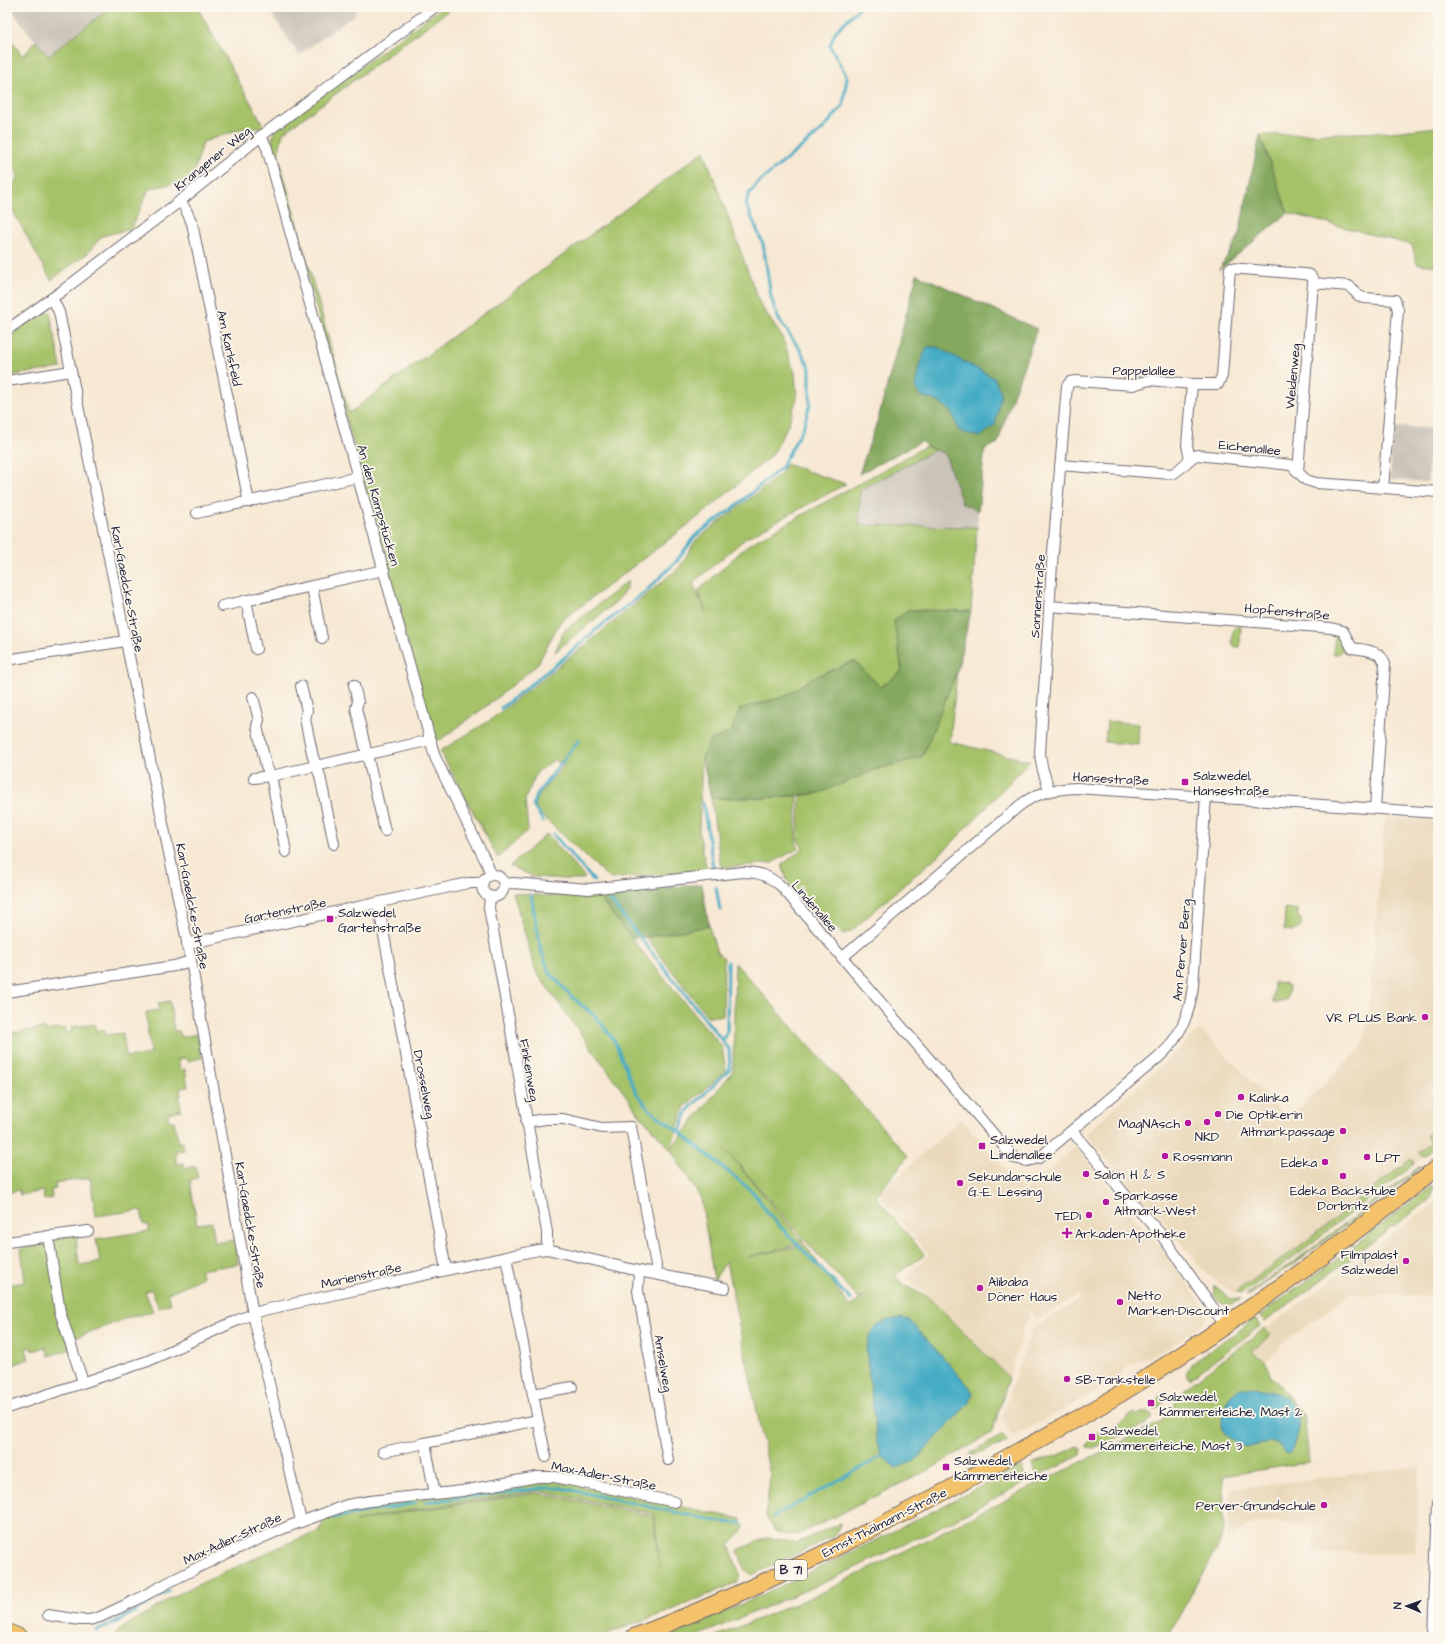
<svg xmlns="http://www.w3.org/2000/svg" width="1445" height="1644" viewBox="0 0 1445 1644" font-family="'Architects Daughter',sans-serif">
<rect width="100%" height="100%" fill="#fbf7ec"/>
<filter id="ink" filterUnits="userSpaceOnUse"><feTurbulence type="fractalNoise" baseFrequency=".025" numOctaves="2"/><feDisplacementMap in="SourceGraphic" scale="8" xChannelSelector="R" yChannelSelector="G"/><feConvolveMatrix kernelMatrix="1 2 1 2 8 2 1 2 1" color-interpolation-filters="sRGB"/></filter>
<filter id="wash" filterUnits="userSpaceOnUse"><feTurbulence type="fractalNoise" baseFrequency=".012" numOctaves="4" result="noise"/><feDisplacementMap in="SourceGraphic" scale="16" xChannelSelector="R" yChannelSelector="G"/><feGaussianBlur stdDeviation="0.9" result="paint"/><feColorMatrix in="noise" values="0 0 0 0 0 0 0 0 0 0 0 0 0 0 0 0 0 1.4 0 .05"/><feComposite in="paint" operator="in"/></filter>
<g filter="url(#wash)">
<rect width="100%" height="100%" fill="#f7e8d3"/>
<!-- built -->
<g fill="#ead8ba">
<polygon points="1385,817 1438,821 1438,1140 1431,1151 1295,1256 1241,1294 1233,1294 1204,1271 1162,1219 1141,1200 1086,1134 1200,1029 1273,1103 1286,1121 1362,1047 1367,1028"/>
<polygon points="961,1119 1025,1192 1075,1147 1162,1249 1199,1300 1204,1308 1206,1318 1202,1325 1168,1348 1126,1367 1117,1380 1013,1437 1001,1418 1032,1330 1039,1324 1081,1299 1078,1295 1038,1320 1024,1305 1030,1315 1024,1325 1009,1378 928,1297 905,1277 929,1255 878,1195"/>
<polygon points="1438,1200 1438,1269 1436,1296 1351,1294 1287,1340 1266,1361 1243,1346"/>
<polygon points="1420,1466 1415,1553 1314,1553 1314,1528 1277,1521 1248,1525 1227,1541 1231,1489"/>
</g>
<!-- industrial -->
<g fill="#cac3b8">
<polygon points="9,7 111,7 47,56"/>
<polygon points="267,7 353,7 357,13 299,55"/>
<polygon points="1393,427 1432,428 1427,482 1390,479"/>
<polygon points="935,450 945,454 962,503 978,511 977,527 859,525 860,490"/>
</g>
<!-- green -->
<g fill="#a5c269" stroke="#647252" fill-rule="evenodd">
<polygon points="111,7 197,7 265,128 244,128 203,142 191,182 180,182 149,189 131,229 102,236 88,253 51,280 7,200 18,175 7,154 7,36 23,56 36,41 48,56"/>
<polygon points="442,7 453,7 283,133 278,155 349,413 704,151 760,304 782,337 795,373 797,398 788,425 773,454 705,512 560,622 537,665 484,708 440,740 434,739 275,158 272,139 275,130"/>
<polygon points="1438,127 1438,266 1417,264 1412,245 1288,213 1260,135 1391,132"/>
<polygon points="42,310 50,312 61,368 7,376 7,336"/>
<polygon points="926,446 935,450 860,490 859,525 977,527 971,611 907,610 894,621 902,671 881,687 854,661 812,678 786,696 740,709 731,732 711,740 702,757 699,832 707,871 610,879 536,810 535,799 564,765 554,760 537,772 525,799 528,830 498,858 440,751 489,721 588,643 680,567 696,540 780,475 786,464 846,484 746,538 693,583 706,612 698,591 748,545"/>
<polygon points="628,581 626,589 618,600 555,652 564,631"/>
<polygon points="1237,625 1241,626 1240,647 1235,647 1232,643 1233,629"/>
<polygon points="1335,633 1343,637 1342,651 1338,654 1333,654"/>
<polygon points="957,671 950,742 1030,761 950,845 850,932 842,934 838,928 827,927 787,880 782,865 803,848 798,841 800,796 819,793 874,770 922,757"/>
<polygon points="1107,721 1139,724 1138,745 1105,742"/>
<polygon points="797,796 796,843 799,848 772,863 721,868 711,798 763,798"/>
<polygon points="547,834 585,878 578,880 534,877 510,866"/>
<path d="M513,893L549,896L597,895L631,938L722,1047L726,1071L685,1106L671,1148L733,1071L735,963L908,1156L876,1197L925,1255L895,1275L903,1285L928,1297L1009,1378L993,1430L990,1434L927,1471L799,1534L788,1535L775,1531L766,1516L770,1475L726,1262L714,1280L701,1199L670,1149L640,1115L536,972ZM724,1148L808,1244L859,1299L869,1293L850,1307L805,1245L747,1257L804,1243Z"/>
<polygon points="1285,908 1298,910 1298,917 1301,919 1301,927 1294,931 1284,930"/>
<polygon points="709,926 717,953 724,958 723,1016 707,1016 646,937"/>
<polygon points="1274,982 1284,983 1289,986 1287,999 1277,1003 1273,1003"/>
<polygon points="170,1001 174,1031 179,1031 181,1037 197,1034 202,1058 188,1061 187,1058 178,1059 180,1070 185,1069 188,1087 180,1088 181,1096 179,1096 181,1110 168,1113 169,1121 174,1121 179,1143 182,1142 184,1150 176,1151 176,1164 184,1163 184,1168 196,1166 198,1178 190,1180 197,1224 212,1222 215,1243 234,1240 238,1264 200,1270 203,1277 167,1294 171,1303 159,1308 151,1289 145,1292 153,1311 140,1315 135,1315 70,1340 50,1240 76,1235 79,1265 100,1262 96,1239 149,1231 149,1225 144,1225 141,1210 96,1216 90,1178 55,1183 56,1189 51,1190 52,1198 44,1200 43,1191 20,1195 19,1190 7,1193 7,1034 44,1028 45,1031 65,1028 66,1033 72,1032 71,1027 95,1024 96,1031 105,1030 106,1035 123,1033 126,1057 150,1054 146,1012 159,1010 158,1003"/>
<path d="M1438,1129C1438,1142 1434,1148 1424,1156L1418,1153L1430,1143L1426,1137L1433,1130Z"/>
<polygon points="1412,1158 1414,1164 1295,1256 1241,1294 1235,1292 1292,1252"/>
<path d="M1419,1167H1421C1364,1212 1307,1256 1247,1296V1294L1306,1253Z"/>
<polygon points="1432,1185 1433,1188 1431,1198 1265,1322 1260,1315 1347,1252"/>
<polygon points="49,1244 71,1349 49,1356 46,1347 33,1351 31,1347 26,1349 29,1359 7,1367 7,1285 25,1282 21,1249"/>
<path d="M1214,1285L1231,1299L1241,1300C1229,1306 1222,1307 1213,1296Z"/>
<polygon points="1255,1319 1260,1326 1190,1379 1186,1374 1191,1364"/>
<polygon points="1265,1328 1271,1335 1252,1351 1265,1362 1271,1376 1304,1414 1309,1462 1223,1476 1224,1528 1219,1546 1167,1637 714,1637 819,1594 1161,1422 1186,1388"/>
<polygon points="1166,1393 1170,1395 1160,1407 1154,1409 1153,1405 1160,1396"/>
<polygon points="1145,1412 1149,1412 1152,1415 1152,1418 1145,1425 1094,1448 1087,1447 1088,1442 1092,1439 1094,1435 1122,1423 1128,1416 1135,1413 1137,1415"/>
<polygon points="1003,1435 1008,1442 971,1456 971,1453"/>
<polygon points="1077,1446 1082,1449 1081,1455 1039,1475 1036,1474 1033,1463 1059,1455"/>
<path d="M1020,1466L1026,1478V1482L952,1521L830,1580L695,1637H664C786,1588 903,1527 1020,1466Z"/>
<path d="M550,1480L741,1519L744,1528L729,1545L741,1577L738,1582L667,1612L598,1637H115V1635L122,1628L180,1593L290,1542L323,1530L319,1531L327,1515L378,1503ZM538,1491L654,1514L660,1568L653,1516L537,1493L387,1515L355,1522L388,1514Z"/>
<polygon points="841,1523 841,1525 832,1537 752,1575 744,1569 738,1550 768,1537 797,1543"/>
</g>
<!-- forest -->
<g fill="#84a85d" stroke="#53654c" fill-rule="evenodd">
<polygon points="1260,135 1288,213 1219,270 1238,238"/>
<path d="M917,274L1037,329L1009,407L998,443L985,449L978,511L962,503L945,454L926,446L922,441L859,474L878,419ZM937,347L994,378L952,412L939,402L921,396Z"/>
<polygon points="907,610 971,611 957,671 922,757 874,770 819,793 763,798 711,798 702,757 711,740 731,732 740,709 786,696 812,678 854,661 881,687 902,671 894,621"/>
<polygon points="702,884 709,926 646,937 631,938 597,895"/>
</g>
<!-- water -->
<g fill="#45acc5" stroke="#346780">
<polygon points="927,347 937,347 994,378 1001,392 995,425 980,437 959,431 952,412 939,402 921,396 915,388 919,366"/>
<path d="M902,1318L909,1320L969,1386L973,1393L968,1404L915,1461L896,1468L882,1456L877,1443L866,1349C872,1327 878,1320 902,1318Z"/>
<path d="M1253,1387C1279,1392 1306,1402 1298,1434C1296,1442 1294,1448 1289,1454L1285,1453C1282,1449 1280,1444 1275,1442C1270,1440 1268,1444 1263,1445C1247,1449 1225,1444 1222,1425C1221,1416 1224,1406 1229,1398C1235,1390 1244,1388 1253,1387Z"/>
</g>
<g fill="none" stroke-linecap="round" stroke-linejoin="round">
<!-- stream -->
<g stroke="#45acc5" stroke-width="3">
<polyline points="787,457 803,428 810,404 810,369 801,351 778,318 771,297 763,244 746,204 749,194 758,183 822,130 843,106 847,77 830,46 835,32 860,7"/>
<polyline points="501,708 564,658 596,630 645,592 676,562 695,536 736,506 782,467 785,460"/>
<polyline points="703,803 713,867"/>
<polyline points="543,821 533,806 535,797 579,740"/>
<polyline points="553,834 594,881"/>
<polyline points="716,887 720,910"/>
<polyline points="531,895 541,950 549,972 572,997 596,1017 614,1040 636,1092 650,1110 680,1132 753,1192 771,1217 851,1300"/>
<polyline points="610,900 729,1049 730,1069 687,1111 680,1132"/>
<polyline points="723,1040 727,1031 728,962"/>
<polyline points="425,1502 543,1488 562,1488 716,1521 733,1523 742,1523"/>
<polyline points="773,1517 882,1456"/>
<polyline points="332,1518 416,1503"/>
<polyline points="96,1631 113,1624 169,1591"/>
</g>
</g>
</g>
<g filter="url(#ink)">
<g fill="none" stroke-linecap="round" stroke-linejoin="round">
<!-- street casing -->
<g stroke="#6d6770" stroke-width="12">
<g id="street">
<polyline points="261,136 267,148 435,757 487,864 491,875"/>
<polyline points="180,201 186,210 192,223 249,502"/>
<polyline points="52,298 59,312 191,961 253,1314 301,1521"/>
<polyline points="7,330 62,291 180,201 261,136 435,7"/>
<polyline points="7,381 71,371"/>
<polyline points="1190,459 1187,445 1192,384 1218,384 1222,376 1230,268 1304,274 1310,275 1313,279 1313,283 1349,286 1359,296 1364,298 1395,300 1398,310 1383,488"/>
<path d="M1060,465L1172,474C1183,469 1187,459 1197,455L1291,465L1306,480L1316,483L1438,492"/>
<polyline points="1298,471 1313,283"/>
<polyline points="197,513 358,477"/>
<polyline points="312,587 322,638"/>
<polyline points="246,600 256,649"/>
<polyline points="222,606 384,570"/>
<path d="M1049,606L1331,628L1343,631L1352,648C1364,650 1381,650 1385,664L1375,808"/>
<polyline points="7,660 125,641"/>
<polyline points="354,685 358,702 356,708 385,831"/>
<polyline points="301,686 307,711 305,719 313,757 320,776 334,844"/>
<polyline points="253,697 259,720 257,726 266,766 271,776 286,852"/>
<polyline points="254,778 271,776 431,740"/>
<polyline points="1049,790 1042,767 1040,753 1052,564 1067,386 1070,382 1075,381 1133,385 1149,380 1192,384"/>
<circle cx="493" cy="886" r="11"/>
<path d="M504,884L513,883L589,889L743,872C759,872 769,876 781,886L1014,1158L1027,1161L1039,1158L1159,1057C1180,1038 1190,1013 1193,986L1206,796"/>
<polyline points="490,896 489,908 547,1232 547,1249"/>
<polyline points="378,903 446,1270"/>
<polyline points="187,944 468,883 483,883"/>
<path d="M842,958L1019,806C1037,792 1054,789 1077,788L1438,813"/>
<polyline points="7,992 174,966 191,961"/>
<polyline points="526,1122 546,1119 563,1119 602,1128 631,1127 656,1266 655,1274"/>
<polyline points="1072,1131 1132,1203 1160,1233 1225,1325"/>
<polyline points="48,1236 60,1312 83,1382"/>
<polyline points="7,1242 88,1231"/>
<polyline points="639,1271 638,1291 668,1460"/>
<polyline points="533,1394 572,1387"/>
<polyline points="7,1408 148,1361 240,1319 264,1310 538,1250 547,1249 639,1271 725,1288"/>
<polyline points="538,1420 546,1457"/>
<polyline points="383,1452 425,1443"/>
<polyline points="435,1494 425,1443 538,1420 506,1257"/>
<polyline points="48,1615 80,1620 89,1620 100,1617 136,1600 173,1580 225,1554 287,1527 347,1505 370,1501 462,1491 537,1477 555,1477 675,1502"/>
<polyline points="1433,1637 1438,1502"/>
</g>
</g>
<!-- primary casing -->
<g stroke="#6d6770" stroke-width="18">
<g id="primary">
<polyline points="7,1632 19,1637"/>
<path d="M634,1637C763,1587 886,1525 1006,1458C1051,1433 1098,1409 1141,1381C1203,1342 1264,1299 1323,1256C1362,1227 1400,1196 1438,1167"/>
</g>
</g>
<!-- street -->
<use href="#street" stroke="#fff" stroke-width="10"/>
<!-- primary -->
<use href="#primary" stroke="#f4c26a" stroke-width="16"/>
</g>
</g>
<!-- markers -->
<g fill="#b5179e" stroke="#fbf7ec" stroke-width="1.5">
<rect x="1181" y="778" width="8" height="8" rx="2"/>
<rect x="326" y="915" width="8" height="8" rx="2"/>
<circle cx="1425" cy="1017" r="4"/>
<circle cx="1241" cy="1097" r="4"/>
<circle cx="1218" cy="1114" r="4"/>
<circle cx="1207" cy="1122" r="4"/>
<circle cx="1188" cy="1123" r="4"/>
<circle cx="1343" cy="1131" r="4"/>
<rect x="978" y="1142" width="8" height="8" rx="2"/>
<circle cx="1165" cy="1156" r="4"/>
<circle cx="1367" cy="1157" r="4"/>
<circle cx="1325" cy="1162" r="4"/>
<circle cx="1086" cy="1174" r="4"/>
<circle cx="1343" cy="1176" r="4"/>
<circle cx="960" cy="1183" r="4"/>
<circle cx="1106" cy="1202" r="4"/>
<circle cx="1089" cy="1215" r="4"/>
<path d="M1065 1227h4v4h4v4h-4v4h-4v-4h-4v-4h4z"/>
<circle cx="1406" cy="1261" r="4"/>
<circle cx="980" cy="1288" r="4"/>
<circle cx="1120" cy="1302" r="4"/>
<circle cx="1067" cy="1379" r="4"/>
<rect x="1147" y="1399" width="8" height="8" rx="2"/>
<rect x="1088" y="1433" width="8" height="8" rx="2"/>
<rect x="942" y="1463" width="8" height="8" rx="2"/>
<circle cx="1324" cy="1505" r="4"/>
</g>
<g text-anchor="middle" stroke-width="3.5" stroke-linejoin="round" paint-order="stroke">
<!-- shield labels -->
<rect fill="#fbf7ec" stroke="#636270" stroke-width="1" x="775" y="1560" width="32" height="20" rx="3"/>
<g font-size="12" font-weight="bold" fill="#22223b">
<text x="791" y="1574">B 71</text>
</g>
<!-- street labels -->
<g font-size="13" fill="#22223b" stroke="#fbf7ec">
<text transform="translate(212 158) rotate(-39)" y="5">Krangener Weg</text>
<text transform="translate(230 348) rotate(78)" y="5">Am Karlsfeld</text>
<text x="1144" y="375">Pappelallee</text>
<text transform="translate(1292 376) rotate(-85)" y="5">Weidenweg</text>
<text transform="translate(1250 447) rotate(6)" y="5">Eichenallee</text>
<text transform="translate(379 505) rotate(74)" y="5">An den Kampstücken</text>
<text transform="translate(128 589) rotate(79)" y="5">Karl-Gaedcke-Straße</text>
<text transform="translate(1037 596) rotate(-86)" y="5">Sonnenstraße</text>
<text transform="translate(1287 611) rotate(5)" y="5">Hopfenstraße</text>
<text transform="translate(1111 778) rotate(3)" y="5">Hansestraße</text>
<text transform="translate(193 906) rotate(79)" y="5">Karl-Gaedcke-Straße</text>
<text transform="translate(815 906) rotate(49)" y="5">Lindenallee</text>
<text transform="translate(285 910) rotate(-12)" y="5">Gartenstraße</text>
<text transform="translate(1181 950) rotate(-85)" y="5">Am Perver Berg</text>
<text transform="translate(530 1070) rotate(80)" y="5">Finkenweg</text>
<text transform="translate(425 1084) rotate(79)" y="5">Drosselweg</text>
<text transform="translate(251 1225) rotate(80)" y="5">Karl-Gaedcke-Straße</text>
<text transform="translate(361 1275) rotate(-12)" y="5">Marienstraße</text>
<text transform="translate(664 1363) rotate(80)" y="5">Amselweg</text>
<text transform="translate(604 1475) rotate(11)" y="5">Max-Adler-Straße</text>
<text transform="translate(884 1522) rotate(-27)" y="5">Ernst-Thälmann-Straße</text>
<text transform="translate(232 1538) rotate(-25)" y="5">Max-Adler-Straße</text>
</g>
<!-- poi labels -->
<g font-size="13" fill="#22223b" stroke="#fbf7ec" text-anchor="start">
<text x="1193" y="780">Salzwedel,<tspan x="1193" dy="15">Hansestraße</tspan></text>
<text x="338" y="917">Salzwedel,<tspan x="338" dy="15">Gartenstraße</tspan></text>
<text x="1417" y="1022" text-anchor="end">VR PLUS Bank</text>
<text x="1249" y="1102">Kalinka</text>
<text x="1226" y="1119">Die Optikerin</text>
<text x="1180" y="1128" text-anchor="end">MagNAsch</text>
<text x="1335" y="1136" text-anchor="end">Altmarkpassage</text>
<text x="1207" y="1141" text-anchor="middle">NKD</text>
<text x="990" y="1144">Salzwedel,<tspan x="990" dy="15">Lindenallee</tspan></text>
<text x="1173" y="1161">Rossmann</text>
<text x="1375" y="1162">LPT</text>
<text x="1317" y="1167" text-anchor="end">Edeka</text>
<text x="1094" y="1179">Salon H &amp; S</text>
<text x="968" y="1181">Sekundarschule<tspan x="968" dy="15">G.-E. Lessing</tspan></text>
<text x="1343" y="1195" text-anchor="middle">Edeka Backstube<tspan x="1343" dy="15">Dorbritz</tspan></text>
<text x="1114" y="1200">Sparkasse<tspan x="1114" dy="15">Altmark-West</tspan></text>
<text x="1081" y="1220" text-anchor="end">TEDi</text>
<text x="1075" y="1238">Arkaden-Apotheke</text>
<text x="1398" y="1259" text-anchor="end">Filmpalast<tspan x="1398" dy="15">Salzwedel</tspan></text>
<text x="988" y="1286">Alibaba<tspan x="988" dy="15">Döner Haus</tspan></text>
<text x="1128" y="1300">Netto<tspan x="1128" dy="15">Marken-Discount</tspan></text>
<text x="1075" y="1384">SB-Tankstelle</text>
<text x="1159" y="1401">Salzwedel,<tspan x="1159" dy="15">Kämmereiteiche, Mast 2</tspan></text>
<text x="1100" y="1435">Salzwedel,<tspan x="1100" dy="15">Kämmereiteiche, Mast 3</tspan></text>
<text x="954" y="1465">Salzwedel,<tspan x="954" dy="15">Kämmereiteiche</tspan></text>
<text x="1316" y="1510" text-anchor="end">Perver-Grundschule</text>
</g>
</g>
<!-- margin -->
<rect width="1445" height="1644" fill="none" stroke="#fbf7ec" stroke-width="24"/>
<!-- north arrow -->
<g transform="translate(1407 1606) rotate(272)" stroke="#fbf7ec" stroke-width="3" paint-order="stroke">
<path d="M0-3L7 15L0 10L-7 15Z" fill="#22223b"/>
<text y="-6" font-size="11" font-weight="bold" text-anchor="middle" fill="#22223b">N</text>
</g>
</svg>
